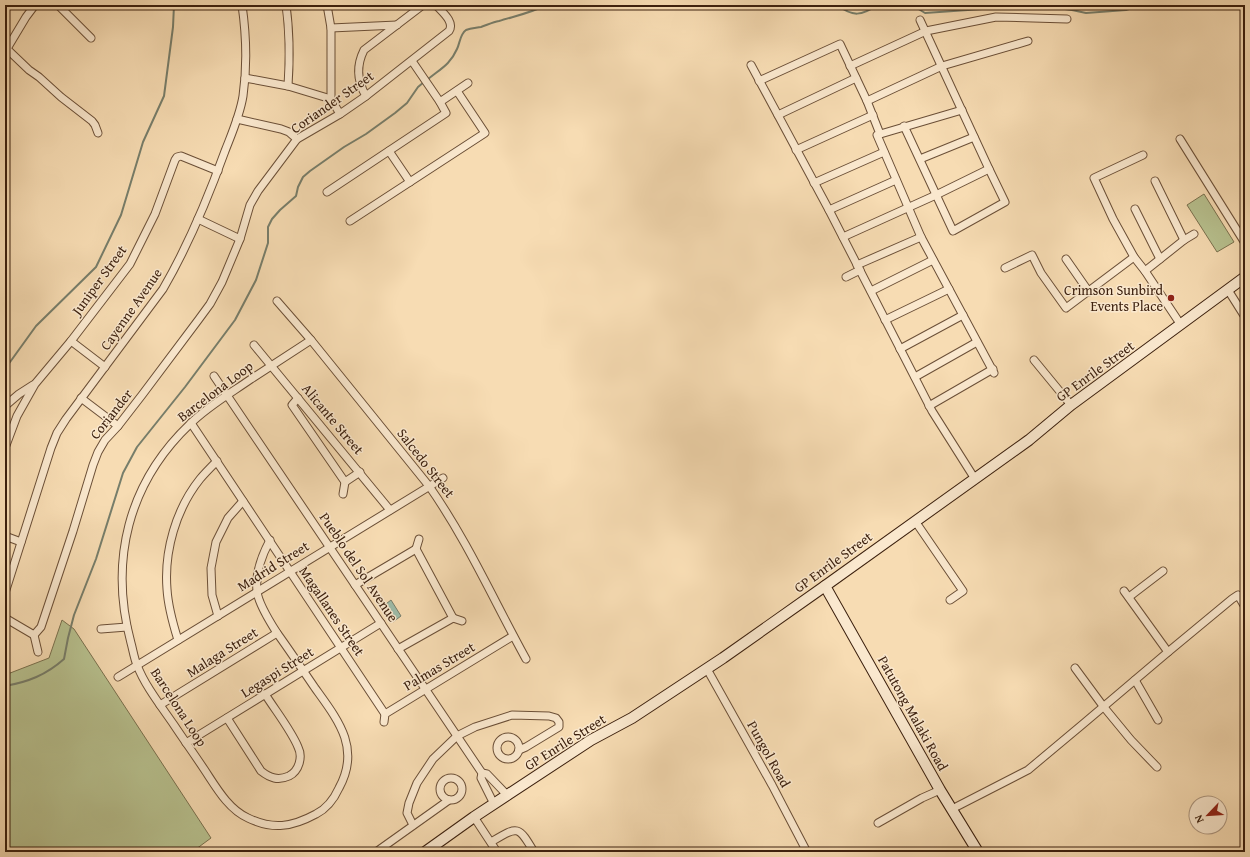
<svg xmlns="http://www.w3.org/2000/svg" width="1250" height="857" viewBox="0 0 1250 857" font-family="'Gentium Book Plus',serif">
<rect width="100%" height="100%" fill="#f7dcb3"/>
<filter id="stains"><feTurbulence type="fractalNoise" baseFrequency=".005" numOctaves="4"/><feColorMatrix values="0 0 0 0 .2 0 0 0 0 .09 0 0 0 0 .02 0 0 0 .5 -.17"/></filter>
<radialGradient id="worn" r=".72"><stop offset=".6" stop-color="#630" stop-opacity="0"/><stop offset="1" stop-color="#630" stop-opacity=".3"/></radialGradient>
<!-- green -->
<g fill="#b8c290" stroke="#7a714f">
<polygon points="1204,194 1234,242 1217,252 1187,205"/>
<polygon points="62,620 74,629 211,838 192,852 5,852 5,675 49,658"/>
</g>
<!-- water -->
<polygon fill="#9ebca9" stroke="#777e6b" points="391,600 401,616 393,622 382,607"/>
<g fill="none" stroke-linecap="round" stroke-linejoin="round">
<!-- stream -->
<g stroke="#777e6b" stroke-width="2">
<path d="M838,5C852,17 862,16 877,5"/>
<polyline points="912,5 925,13 1027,6 1044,6 1072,10 1086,13 1126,10 1141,5"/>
<path d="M427,80C440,69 450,65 457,49C460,43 460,34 466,30C471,28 476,28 481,27C487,25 493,22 499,21C515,16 531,13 546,5"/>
<polyline points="5,369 36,326 96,267 121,215 143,142 164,96 173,27 174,5"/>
<path d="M5,686C28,682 46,675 64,659L68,638L74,615L96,559L123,473L137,447L185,387L235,320L256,280L268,243V227L272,219L280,210L296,196L298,187L303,177L310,171L344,147L366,134L395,113L407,103L418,87L424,82"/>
</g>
<!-- street casing -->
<g stroke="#6b4f37" stroke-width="9">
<g id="street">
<polyline points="58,5 91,38"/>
<path d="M286,5C290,34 290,57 288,86"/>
<polyline points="327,5 331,28 331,99"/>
<polyline points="331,28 397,25"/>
<polyline points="7,49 29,70 39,77 61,97 92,121 95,125 98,133"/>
<polyline points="5,52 26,17 35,5"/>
<polyline points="412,61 440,102 468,83"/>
<polyline points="751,65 829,210 932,411 975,479"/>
<polyline points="850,66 926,31 996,17 1067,19"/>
<polyline points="245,78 288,86 331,99 340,114"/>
<polyline points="759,81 840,44 867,101 880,134"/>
<path d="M366,96C357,81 356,66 364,50L423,5"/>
<polyline points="867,101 942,66 1028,41"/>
<polyline points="962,110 877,135 921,237 994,373"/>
<polyline points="778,115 856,78"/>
<polyline points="237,119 281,129 289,132 297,139"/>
<polyline points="904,126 953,231 1005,202 989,169 920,20"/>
<polyline points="1180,139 1245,243"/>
<polyline points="796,150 873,115"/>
<polyline points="389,151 410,182"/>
<polyline points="1143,155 1094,178 1113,219 1134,257 1145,271 1181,325"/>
<polyline points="920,159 974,137"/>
<polyline points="1155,181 1184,240"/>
<polyline points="814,183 884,152"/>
<polyline points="327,192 446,113 440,102"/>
<polyline points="1135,209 1160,259"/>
<polyline points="829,210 896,180"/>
<polyline points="198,219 240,239"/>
<polyline points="350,221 485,133 457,91"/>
<polyline points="843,237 936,195 989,169"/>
<polyline points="1066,259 1089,292"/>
<polyline points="857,265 921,237"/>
<polyline points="1005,268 1032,255 1041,273 1066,308 1134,257"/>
<polyline points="1145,271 1184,240 1194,234"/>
<polyline points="846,277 860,270"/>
<polyline points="1228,290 1245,317"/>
<polyline points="871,291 933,260"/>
<path d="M277,301L311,340L429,486C467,540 494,601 526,659"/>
<polyline points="885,320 949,289"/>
<polyline points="71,341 105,367"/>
<polyline points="254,345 390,510"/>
<polyline points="900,349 963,315"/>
<polyline points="1034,360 1071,405"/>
<polyline points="214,376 482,773 481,778 494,804"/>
<polyline points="915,377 977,342"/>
<polyline points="81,398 118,426"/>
<polyline points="298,398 292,405 345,482 360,472"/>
<polyline points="5,406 19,394 33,385"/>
<polyline points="929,406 993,369"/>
<polyline points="191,423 385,714"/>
<polyline points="5,448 17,416 35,384 71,341 130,264 155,214 175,160 177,157 181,156 218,171"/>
<polyline points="343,494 345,482"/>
<polyline points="915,521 963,591 950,600"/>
<polyline points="5,536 21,542"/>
<path d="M270,540C262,555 255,573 257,591C258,603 270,622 277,633C290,651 302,669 315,688C338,720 361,748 339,788C334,799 326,809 316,814C292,827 273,830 248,818C228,809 216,787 204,769C194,754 184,740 174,725C161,706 145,686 137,665C134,658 133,650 131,643C109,561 128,483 190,424C208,406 231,393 251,379C271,366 291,353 311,340"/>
<polyline points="416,549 453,618"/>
<polyline points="416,549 419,539"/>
<polyline points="355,585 416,549"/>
<polyline points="1124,591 1168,652"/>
<path d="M5,593L51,448L57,433L66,419L163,289C188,246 208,198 225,151C232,133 240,115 243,96C247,68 246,33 242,5"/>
<polyline points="1129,597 1163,571"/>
<polyline points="218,616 212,595 211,568 216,542 228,518 243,501"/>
<path d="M5,618L34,635L41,627L73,531L93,465L98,452L105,440L118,426L142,395L199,319L210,304L222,282L240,239L250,205L258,191L297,139L340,114L366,96L449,31C455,22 442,12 436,5"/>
<polyline points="453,618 462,621"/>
<polyline points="101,629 127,627"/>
<polyline points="34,635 38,652"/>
<path d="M178,640C173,624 168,606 167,589C164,551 176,509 200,479C205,473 211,467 217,461"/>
<polyline points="398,649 453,618"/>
<polyline points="1075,668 1103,706 1131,740 1157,767"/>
<polyline points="707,669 772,785 807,852"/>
<polyline points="118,677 443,478"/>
<polyline points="1135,680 1158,720"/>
<polyline points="160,705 277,633"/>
<path d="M227,718L261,771C270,778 278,781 289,776C299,771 303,757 298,747C291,730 275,710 265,694"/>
<polyline points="384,722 385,714 513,636"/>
<circle cx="508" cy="748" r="11"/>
<polyline points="186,743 381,623"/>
<polyline points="482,773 487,774 508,796"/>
<circle cx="451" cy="789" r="11"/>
<polyline points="952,809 1028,770 1083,724 1168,652 1232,599 1238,595 1245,607"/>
<polyline points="474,817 497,852"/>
<polyline points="878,823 922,798 940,790"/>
<polyline points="413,825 407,813 409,803 417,783 433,759 457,736 475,727 512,715 549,716 556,718 559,722 559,727 526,747 519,750"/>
<path d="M491,842C518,826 518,825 534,852"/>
<polyline points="376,852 449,800"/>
</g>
</g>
<!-- secondary casing -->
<g stroke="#3c200e" stroke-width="12">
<g id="secondary">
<polyline points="825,586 940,790 978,852"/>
<polyline points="425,852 474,817 591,740 632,718 723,658 825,586 1029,440 1071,405 1245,277"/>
</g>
</g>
<!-- street -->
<use href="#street" stroke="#fae8ce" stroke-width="7"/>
<!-- secondary -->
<use href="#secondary" stroke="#fae8ce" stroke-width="10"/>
</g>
<!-- markers -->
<circle fill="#8f2418" stroke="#fae8ce" stroke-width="1.5" cx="1171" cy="298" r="4"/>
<g text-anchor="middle" stroke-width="3" stroke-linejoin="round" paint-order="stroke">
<!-- street labels -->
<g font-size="14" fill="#3c200e" stroke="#fae8ce">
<text transform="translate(332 102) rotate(-35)" y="5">Coriander Street</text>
<text transform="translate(99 280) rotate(-54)" y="5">Juniper Street</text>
<text transform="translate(131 309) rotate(-55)" y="5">Cayenne Avenue</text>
<text transform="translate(1095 371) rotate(-36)" y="5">GP Enrile Street</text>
<text transform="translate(215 391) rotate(-37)" y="5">Barcelona Loop</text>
<text transform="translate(111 414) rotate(-52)" y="5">Coriander</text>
<text transform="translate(333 419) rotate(50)" y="5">Alicante Street</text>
<text transform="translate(426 463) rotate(52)" y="5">Salcedo Street</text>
<text transform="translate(833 562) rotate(-36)" y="5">GP Enrile Street</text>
<text transform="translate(273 566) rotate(-32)" y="5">Madrid Street</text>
<text transform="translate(359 567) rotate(56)" y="5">Pueblo del Sol Avenue</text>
<text transform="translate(332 611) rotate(56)" y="5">Magallanes Street</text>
<text transform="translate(222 652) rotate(-32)" y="5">Malaga Street</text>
<text transform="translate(439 666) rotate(-31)" y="5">Palmas Street</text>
<text transform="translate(277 672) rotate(-32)" y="5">Legaspi Street</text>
<text transform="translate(179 707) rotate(57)" y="5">Barcelona Loop</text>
<text transform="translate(913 713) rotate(61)" y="5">Patutong Malaki Road</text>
<text transform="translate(565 742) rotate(-32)" y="5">GP Enrile Street</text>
<text transform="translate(769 754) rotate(61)" y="5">Pungol Road</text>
</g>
<!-- poi labels -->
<g font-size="14" fill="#3c200e" stroke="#fae8ce" text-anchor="end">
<text x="1163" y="295">Crimson Sunbird<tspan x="1163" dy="16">Events Place</tspan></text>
</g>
</g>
<!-- margin -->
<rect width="1250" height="857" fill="none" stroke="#f7dcb3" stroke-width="20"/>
<rect x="6" y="6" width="1238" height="845" fill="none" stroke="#3c200e" stroke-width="2"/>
<rect x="10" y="10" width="1230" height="837" fill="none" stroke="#3c200e"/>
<!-- north arrow -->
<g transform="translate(1208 815) rotate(245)"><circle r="19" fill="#fae8ce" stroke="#ae9881"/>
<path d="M0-3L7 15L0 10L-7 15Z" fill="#8f2418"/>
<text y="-6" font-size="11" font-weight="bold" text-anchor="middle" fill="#3c200e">N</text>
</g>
<rect width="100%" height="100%" filter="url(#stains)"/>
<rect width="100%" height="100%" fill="url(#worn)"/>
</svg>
